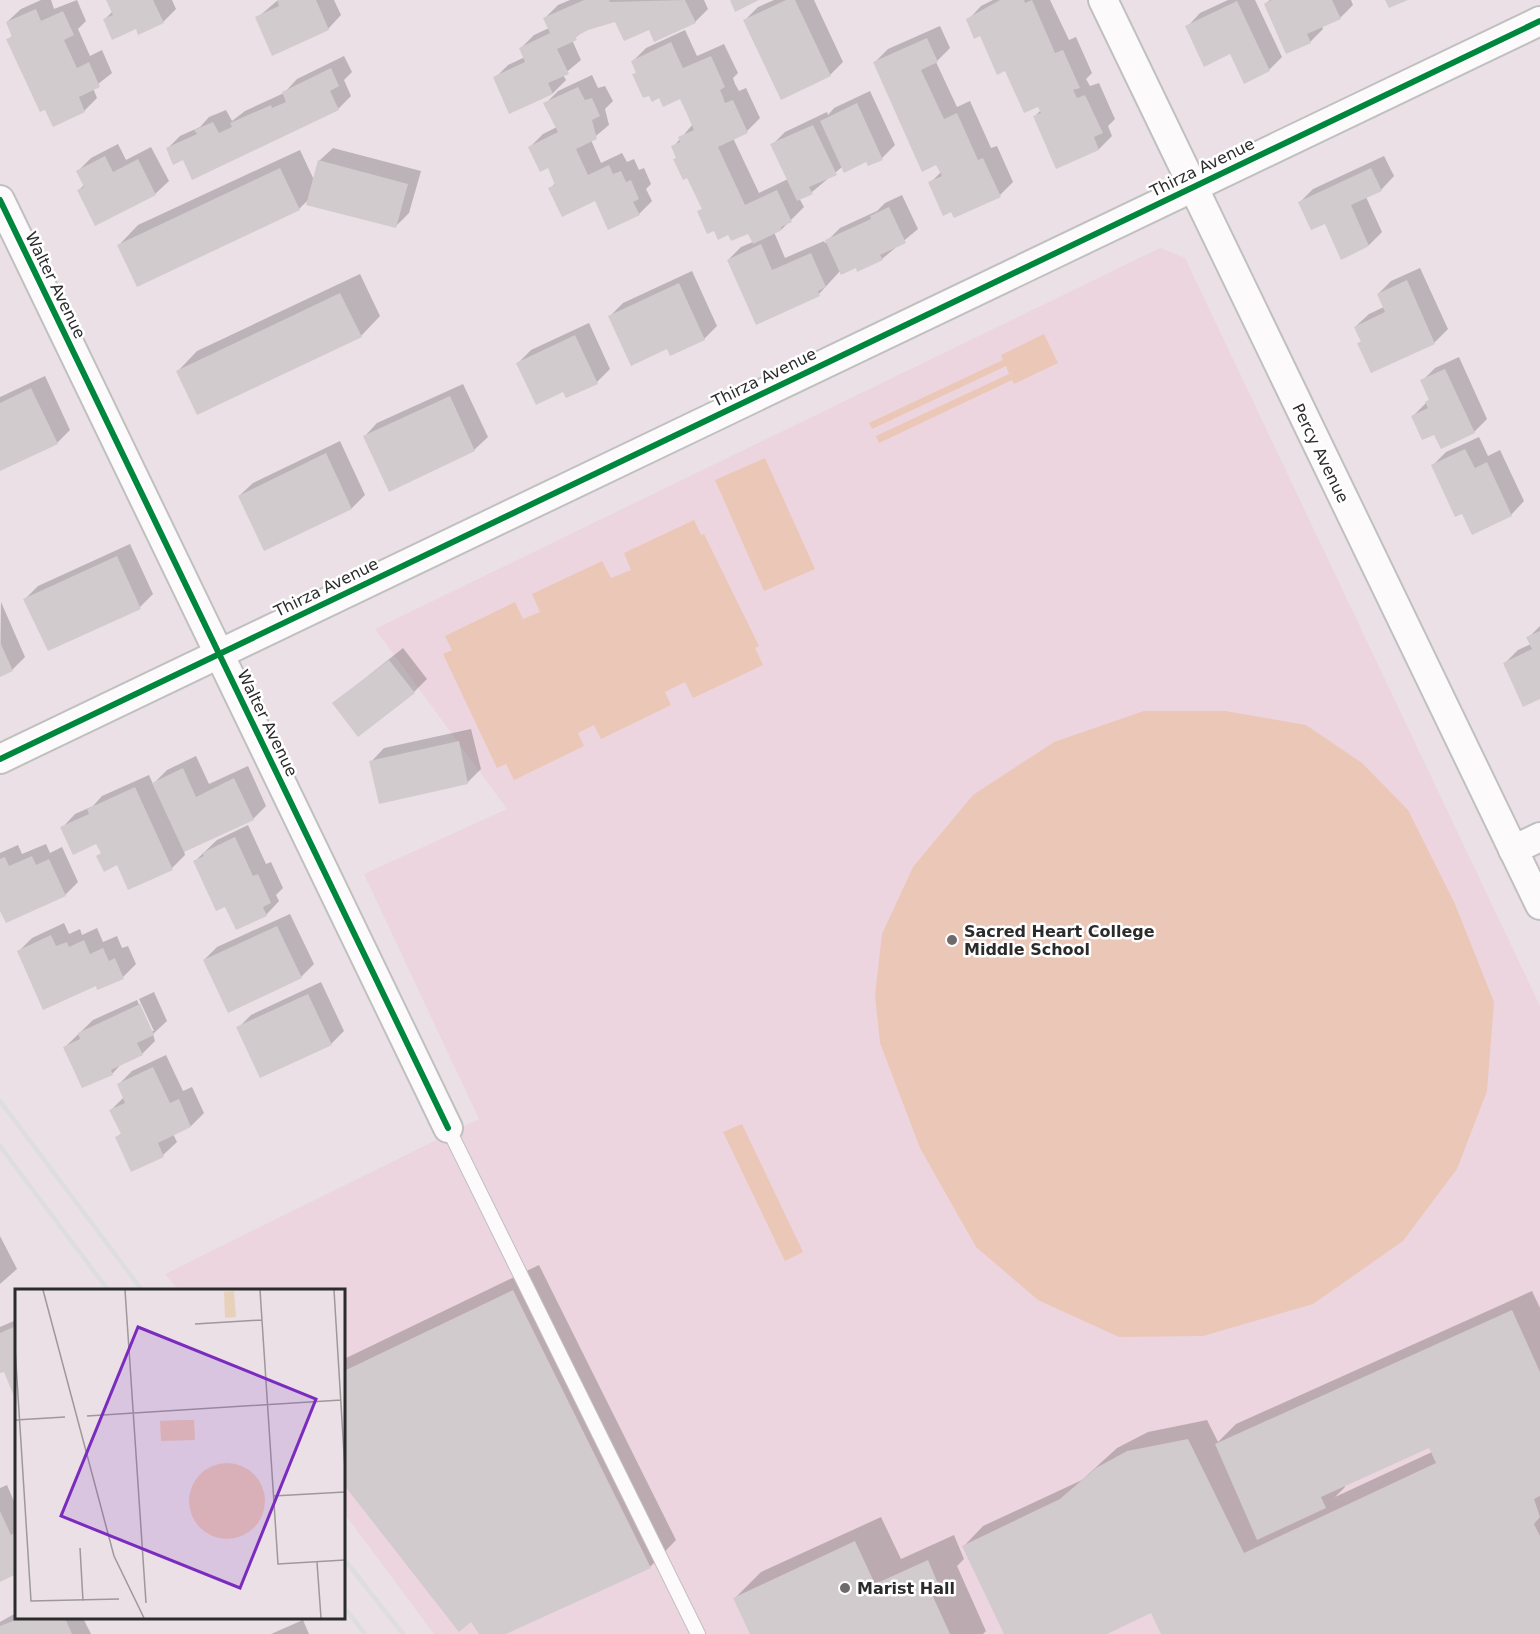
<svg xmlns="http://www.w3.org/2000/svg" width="1540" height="1634" viewBox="0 0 1540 1634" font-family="'DejaVu Sans',sans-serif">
<rect width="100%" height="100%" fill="#eae0e5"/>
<!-- education -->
<polygon fill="#ecd5de" points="1160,248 1185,258 1540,1006 1540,1634 434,1634 344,1513 344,1290 178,1290 165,1274 479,1119 364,874 507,809 375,629"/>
<!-- pitch -->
<g fill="#ebc7b8">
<polygon points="1044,334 1058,363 1014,384 1012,380 879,443 876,436 1009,374 1006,366 872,429 869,423 1003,360 1001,355"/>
<polygon points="765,458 815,569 764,591 715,480"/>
<polygon points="694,520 701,535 704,534 759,646 755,648 763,665 693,698 685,682 665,692 671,705 601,739 594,725 578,733 584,746 514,780 506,764 497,768 443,654 452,650 445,636 515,602 523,619 540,612 532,594 602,561 611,578 631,570 624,553"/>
<polygon points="1144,711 1225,711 1306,725 1362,763 1408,810 1455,904 1494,1002 1487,1091 1457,1169 1403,1241 1313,1304 1203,1336 1119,1337 1038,1300 976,1247 920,1148 880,1043 875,995 882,934 913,867 973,795 1054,742"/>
<polygon points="742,1124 803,1252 785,1261 723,1132"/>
</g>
<!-- shadow -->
<g fill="#0003" fill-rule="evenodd">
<polygon points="41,0 51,0 54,9 77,0 86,21 78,29 90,56 102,50 112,73 93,88 97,98 84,111 8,40 13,35 7,22 21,9"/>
<polygon points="108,0 172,0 176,9 163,22 136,27 104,20 113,11"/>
<polygon points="334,0 341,15 328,29 257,18 278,0"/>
<polygon points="570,0 704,0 708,9 695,22 616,20 584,31 572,40 581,60 563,75 566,80 553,93 510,112 495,78 508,65 525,57 521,48 534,35 549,28 545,18 558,5"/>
<polygon points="774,0 814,0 843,62 830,75 745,20 758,7"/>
<polygon points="993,0 1050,0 1069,40 1076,37 1092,73 1086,79 1090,86 1099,83 1115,119 1108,126 1112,136 1099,149 1057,167 1034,117 1041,110 968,20 981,6"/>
<polygon points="1228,0 1255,0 1282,57 1269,70 1231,52 1187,27 1200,13"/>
<polygon points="1270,0 1351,0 1353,5 1340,18 1322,26 1323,29 1310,42 1265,4"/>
<polygon points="940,26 950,48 936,62 957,107 970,101 991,148 997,146 1013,182 1000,195 955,216 930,183 941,172 875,62 888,49"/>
<polygon points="685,30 697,56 724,44 738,73 733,78 735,84 739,91 746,88 760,118 747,131 733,138 759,193 788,179 772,145 785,132 827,112 828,115 834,108 870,91 895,145 882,158 842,167 812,192 799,198 804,207 782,229 774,232 785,258 824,241 825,243 840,228 877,211 885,203 902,195 918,229 882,259 841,270 819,294 728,260 741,247 753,242 749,232 729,233 715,229 699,212 703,208 673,147 693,124 681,97 659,96 634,75 637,71 633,61 646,48"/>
<polygon points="344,56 352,72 344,80 351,96 338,109 184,158 167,149 180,136 200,127 209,117 226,110 232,121 245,111 284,93 297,79"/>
<polygon points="592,75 598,88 605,86 613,101 605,109 609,125 591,140 601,163 622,153 627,162 634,159 639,170 644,168 651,184 646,189 652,201 639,214 596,199 550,188 556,183 548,166 530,147 543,134 557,127 545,104 558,91"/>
<polygon points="118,144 126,160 151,147 169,181 155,194 79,190 84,185 78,171 91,158"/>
<polygon points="333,148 421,171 409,213 396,226 310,198 299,209 119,245 138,225 300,150 314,180 319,161"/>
<polygon points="1384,156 1394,176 1381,190 1366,197 1382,232 1369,245 1325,222 1300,202 1313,189"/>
<polygon points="1420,268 1448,329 1435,342 1372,371 1359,343 1362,341 1355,327 1369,314 1384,307 1378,294 1391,281"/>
<polygon points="692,271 717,326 704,339 610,316 623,303"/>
<polygon points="360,274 380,316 361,336 178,371 197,351"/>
<polygon points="589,323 610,369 597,382 564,390 518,363 531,350"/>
<polygon points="1459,357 1487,419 1474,432 1435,433 1413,416 1430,399 1422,381 1435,368"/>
<polygon points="45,376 70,430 57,443 0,470 0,397"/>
<polygon points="463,384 488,437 474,450 364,437 377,423"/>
<polygon points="1479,437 1488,456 1500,450 1524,501 1511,515 1463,512 1433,465 1446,452"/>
<polygon points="340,441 365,495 352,508 265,549 239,496 253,483"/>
<polygon points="130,544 153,594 140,607 48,649 25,599 38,586"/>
<polygon points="1,602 25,657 12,670 0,675"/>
<polygon points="1540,626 1540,698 1505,663 1518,650 1531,644 1528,638"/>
<polygon points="403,648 427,679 414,692 334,703"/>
<polygon points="471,729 481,769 467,783 371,762 384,748"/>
<polygon points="196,756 209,784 248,766 266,806 253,819 184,851 185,855 172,868 129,888 117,863 102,852 97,842 62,828 75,814 93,806 102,796 149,775 153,784 167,770"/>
<polygon points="248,825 266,864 271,862 283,888 276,895 279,901 266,915 195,861 217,840"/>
<polygon points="46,844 50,853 62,847 78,882 65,895 0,907 0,853 18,845 22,854"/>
<polygon points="290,914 314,964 301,977 204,960 217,947"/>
<polygon points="64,923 69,934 80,929 82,935 97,928 103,942 117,936 122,948 128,946 136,964 123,977 97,984 19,951 32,938"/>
<polygon points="321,982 344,1031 331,1044 238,1028 251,1015"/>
<polygon points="154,992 167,1021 153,1034 155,1041 142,1054 123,1062 113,1073 83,1086 65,1047 93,1020 137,1000 151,1031 154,1031 139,999"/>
<polygon points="166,1055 183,1091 192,1087 204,1113 191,1126 173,1134 177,1142 163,1155 132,1170 117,1137 122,1133 111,1110 124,1097 119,1084 132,1071"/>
<polygon points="0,1236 17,1269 0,1284"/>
<polygon points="539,1265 676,1540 651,1566 502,1634 481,1634 471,1620 459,1630 344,1482 344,1359"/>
<path d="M1532,1291L1540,1308V1634H1162L1152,1611L1104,1634H1005L964,1546L983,1526L1082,1480L1117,1448L1148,1432L1207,1420L1218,1442L1236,1424ZM1430,1446L1432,1452L1335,1497L1345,1487L1344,1485Z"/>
<polygon points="16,1320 16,1398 4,1370 0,1372 0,1327"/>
<polygon points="7,1485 16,1506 16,1573 0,1580 0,1488"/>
<polygon points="881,1517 901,1559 954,1535 964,1559 957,1566 986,1631 983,1634 751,1634 735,1598 761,1572"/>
<polygon points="16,1613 16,1618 83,1618 91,1634 0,1634 0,1622"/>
<polygon points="303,1620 309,1634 271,1634"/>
</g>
<!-- building -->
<g fill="#d1cbce">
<polygon points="106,0 153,0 164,23 138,35 136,29 112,40 103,19 113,15"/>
<polygon points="277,0 316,0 329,30 272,56 255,17 279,6"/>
<polygon points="584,0 609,0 610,2 685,0 696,23 654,42 649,30 624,41 615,22 588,30 575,37 577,40 557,49 569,74 548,83 553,94 509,114 493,77 525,62 519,48 550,33 543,18"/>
<polygon points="730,0 759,0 735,12"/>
<polygon points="786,0 795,0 831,76 781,100 743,20"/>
<polygon points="1000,0 1024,0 1025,3 1032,0 1055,53 1063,50 1080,88 1073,90 1077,98 1085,95 1103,133 1094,137 1099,150 1056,169 1033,116 1041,113 1038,107 1024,113 1005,71 997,75 980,36 974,39 966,19"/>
<polygon points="1272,0 1332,0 1341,19 1307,34 1311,43 1286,54 1264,4"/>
<polygon points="1385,0 1408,0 1389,8"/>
<polygon points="1237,1 1270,71 1244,84 1230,54 1204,67 1185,26"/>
<polygon points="36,9 41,21 63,11 74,35 64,40 77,68 89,62 100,87 79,97 85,112 53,127 45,110 40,112 6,39 12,37 6,22"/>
<polygon points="927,38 938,62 921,70 944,119 957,113 978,160 983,158 1001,197 954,218 951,212 943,216 928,182 942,176 936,165 922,172 873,62"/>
<polygon points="671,42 683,68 711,56 725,87 720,90 723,97 725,103 733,100 748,133 718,147 745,205 777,190 792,222 781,227 782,230 753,244 748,234 731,241 728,235 718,240 714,231 707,234 697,211 702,209 687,178 683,180 673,159 676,158 671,146 680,142 678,137 694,130 687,114 680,99 663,107 659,98 652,102 649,96 643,98 632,74 636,73 631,61"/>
<polygon points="331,68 339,86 330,91 339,110 192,180 183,160 173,165 166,148 197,134 194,130 213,122 219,133 232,127 230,123 271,105 272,108 286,102 282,92"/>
<polygon points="578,87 585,100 592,98 600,116 592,120 597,139 576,149 588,175 609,165 613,174 621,171 626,182 631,180 639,199 633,202 640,215 608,230 595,201 562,217 548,188 555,185 548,168 540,172 528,147 558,132 543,103"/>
<polygon points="857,103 883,160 868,166 866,162 844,173 820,121"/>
<polygon points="813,125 837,175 809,187 813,194 797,201 770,144"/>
<polygon points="105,156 113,172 138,159 156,195 95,226 77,190 84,187 76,171"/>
<polygon points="318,160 408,184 396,228 306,205"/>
<polygon points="280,168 300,210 137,287 117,245"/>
<polygon points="1371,168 1382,191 1351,205 1369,246 1341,260 1325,224 1311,230 1298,202"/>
<polygon points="889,207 906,243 880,255 883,260 857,272 856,268 841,275 825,240 871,219 870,216"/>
<polygon points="761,244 772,270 811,253 826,287 818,291 820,296 756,325 727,260"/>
<polygon points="1407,280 1435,344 1371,373 1357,343 1361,342 1354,327 1385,312 1377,294"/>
<polygon points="679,283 705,340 670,356 667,349 631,366 608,316"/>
<polygon points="340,293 362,337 197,415 176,371"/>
<polygon points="575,335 598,384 566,398 563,392 536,405 516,363"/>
<polygon points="1445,369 1475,433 1441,449 1434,435 1422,440 1411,416 1428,408 1425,402 1429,400 1420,380"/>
<polygon points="31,388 58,444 0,471 0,403"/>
<polygon points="450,396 475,451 389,492 363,436"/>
<polygon points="1465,449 1475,468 1487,462 1512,516 1472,535 1462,514 1455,517 1431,465"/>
<polygon points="326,453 352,509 264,551 238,496"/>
<polygon points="117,556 141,609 48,651 23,599"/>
<polygon points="1540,631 1540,699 1523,707 1503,663 1532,649 1526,637"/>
<polygon points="0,642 13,671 0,677"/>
<polygon points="389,660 415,693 358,737 332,703"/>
<polygon points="459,741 468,784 379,804 369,761"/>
<polygon points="183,768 196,797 234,778 254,820 184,852 152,783"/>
<polygon points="135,787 173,870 128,890 117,865 104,872 96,856 101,853 96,844 73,855 60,827 89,814 87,809"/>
<polygon points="235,837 253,876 258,874 271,903 263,907 267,916 236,930 225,907 216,911 193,861 204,856 202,853"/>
<polygon points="32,856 36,865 49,859 66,896 6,923 0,911 0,859 5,857 9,866"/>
<polygon points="277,926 302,978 228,1013 203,960"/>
<polygon points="51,935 56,946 67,942 69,947 84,940 90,954 103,948 109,961 115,958 124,979 97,990 96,986 43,1010 17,951"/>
<polygon points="308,994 332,1045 260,1078 236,1027"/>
<polygon points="140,1004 154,1035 137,1043 143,1055 111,1070 113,1075 82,1088 63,1047 80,1039 78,1033"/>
<polygon points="153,1067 170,1103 179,1099 191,1127 158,1143 164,1157 131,1172 115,1137 121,1134 109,1110 125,1103 117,1084"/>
<polygon points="513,1290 651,1568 506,1634 479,1634 471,1622 459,1632 344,1485 344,1371"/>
<polygon points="1512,1310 1540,1372 1540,1496 1534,1499 1540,1517 1534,1524 1540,1536 1540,1634 1161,1634 1151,1613 1107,1634 1004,1634 962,1546 1060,1499 1096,1468 1127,1451 1188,1439 1244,1553 1436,1463 1429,1448 1321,1497 1326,1508 1257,1540 1215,1444"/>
<polygon points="16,1326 16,1401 4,1372 0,1373 0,1333"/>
<polygon points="0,1511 11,1535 16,1532 16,1574 0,1582"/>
<polygon points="855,1541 875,1584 928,1560 939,1586 930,1590 950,1634 750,1634 733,1598"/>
<polygon points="21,1618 65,1618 72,1634 0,1634 0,1626"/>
</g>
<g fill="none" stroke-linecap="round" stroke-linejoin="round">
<!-- service casing -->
<g stroke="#c1c0c1" stroke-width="16">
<polyline id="service" points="448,1128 698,1634"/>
</g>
<!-- minor casing -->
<g stroke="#c1c0c1" stroke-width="32">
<g id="minor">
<polyline points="1103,0 1540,905"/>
<polyline points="0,200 448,1128"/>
<polyline points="0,759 1540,21"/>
<polyline points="1513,850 1540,837"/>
</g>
</g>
<!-- service -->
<use href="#service" stroke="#fcfafb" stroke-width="14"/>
<!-- minor -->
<use href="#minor" stroke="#fcfafb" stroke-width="28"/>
<!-- rail -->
<g stroke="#dededf" stroke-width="4.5">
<polyline points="0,1101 142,1290"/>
<polyline points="0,1146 108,1290"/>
<polyline points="344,1559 403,1634"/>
<polyline points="344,1607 365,1634"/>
</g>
<!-- cycleway casing -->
<g stroke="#fff" stroke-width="10">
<g id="cycleway">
<polyline points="0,200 448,1128"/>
<polyline points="0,759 1540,21"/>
</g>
</g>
<!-- cycleway -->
<use href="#cycleway" stroke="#00873e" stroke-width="6"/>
</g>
<!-- markers -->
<g fill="#6e6a6c" stroke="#fff" stroke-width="2">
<circle cx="952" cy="940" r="6"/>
<circle cx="845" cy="1588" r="6"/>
</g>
<g text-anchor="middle" stroke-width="5" stroke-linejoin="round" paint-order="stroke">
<!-- street labels -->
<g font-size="16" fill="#2b2b2b" stroke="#fff">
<text transform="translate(1202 167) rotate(-26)" y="6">Thirza Avenue</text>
<text transform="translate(56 285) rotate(64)" y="6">Walter Avenue</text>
<text transform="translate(764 377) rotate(-26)" y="6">Thirza Avenue</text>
<text transform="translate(1321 453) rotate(64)" y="6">Percy Avenue</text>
<text transform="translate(326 587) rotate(-26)" y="6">Thirza Avenue</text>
<text transform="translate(268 723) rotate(64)" y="6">Walter Avenue</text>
</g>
<!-- poi labels -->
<g font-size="16" font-weight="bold" fill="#2b2b2b" stroke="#fff" text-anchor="start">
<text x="964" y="937">Sacred Heart College<tspan x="964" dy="18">Middle School</tspan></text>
<text x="857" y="1594">Marist Hall</text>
</g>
</g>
<!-- overview -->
<g transform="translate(15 1289)">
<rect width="330" height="330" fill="#eae0e5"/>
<path d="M219,2L221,28L210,29L209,3Z" fill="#e7d1bb"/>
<path d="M166,131H179L180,151L146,152L145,132ZM174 212a38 38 0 1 1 76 0a38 38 0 1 1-76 0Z" fill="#ebc7b8"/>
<path fill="none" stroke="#9e989b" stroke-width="1.5" d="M28,1L99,267L129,329M110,1L131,314M245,1L263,275L330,271M319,1L330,181M180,35L247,31M0,59L16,312L104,310M72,127L326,111M0,131L50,128M258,207L330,203M65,259L68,312M302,273L306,329"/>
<path fill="#7b2cbf" fill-opacity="0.15" stroke="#7b2cbf" stroke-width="3" d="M123,38L301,110L225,299L46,227Z"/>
<rect width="330" height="330" fill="none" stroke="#2b2b2b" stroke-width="3"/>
</g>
</svg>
